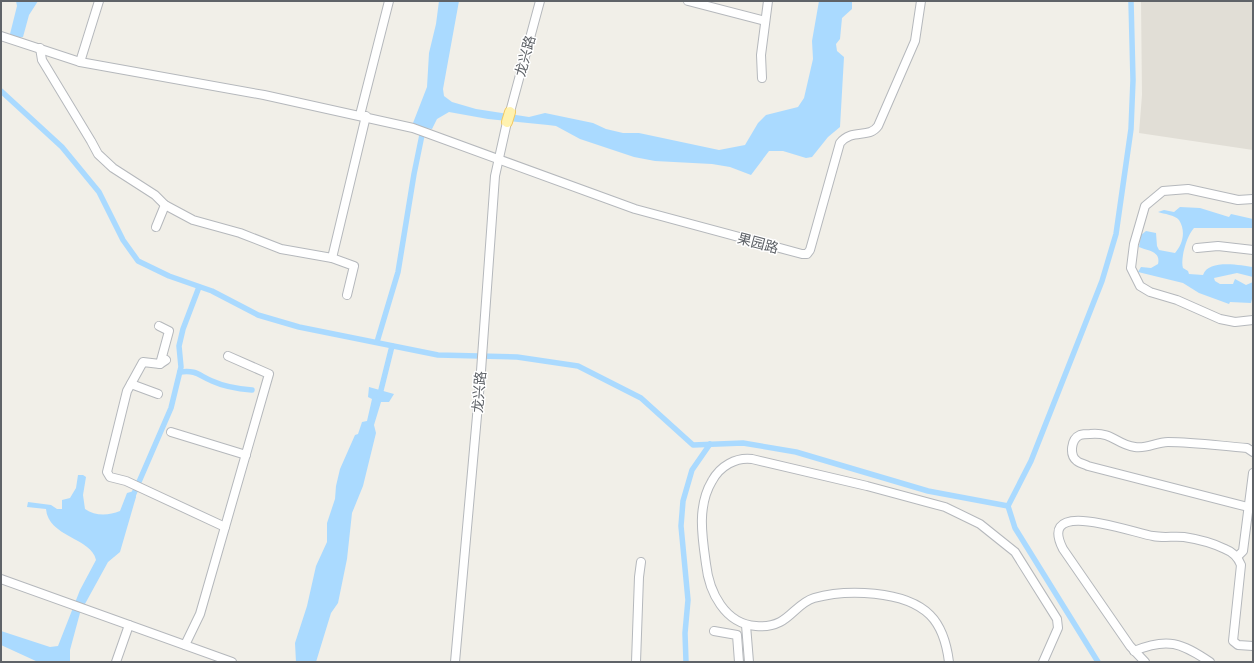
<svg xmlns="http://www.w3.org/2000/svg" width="1254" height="663" viewBox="0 0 1254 663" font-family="'Space Grotesk','Noto Sans SC',sans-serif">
<rect width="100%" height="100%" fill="#f1efe8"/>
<!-- education -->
<polygon fill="#e1ded6" points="1141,1 1253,1 1253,150 1139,133 1142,95"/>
<!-- water -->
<g fill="#aadaff">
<polygon points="16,1 38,1 29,15 23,37 18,38 10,34 17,6"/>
<polygon points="439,1 459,1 443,89 444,96 452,102 476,109 529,117 545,113 593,123 606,129 623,133 639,133 719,150 745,145 758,123 766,115 798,107 804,98 813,59 812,41 819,1 852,1 852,9 842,18 840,39 836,44 837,51 844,57 840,127 828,137 812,157 806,158 783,151 769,151 751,175 730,167 712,164 655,161 634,157 580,139 556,126 548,125 488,119 449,112 437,119 432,129 424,128 413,123 427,87 429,53 436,24"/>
<path d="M1180,207L1200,208L1229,217L1231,214L1253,219V228H1194C1187,235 1180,259 1183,268L1188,271L1189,274L1203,275C1208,259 1240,265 1253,267V277L1237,273L1214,278L1215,281L1220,284H1233L1235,279L1246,285L1253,282V295L1251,303L1230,302L1229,304L1199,293L1183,283L1138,272L1141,267L1151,268L1158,264C1161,251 1148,251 1139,247L1141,235L1146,231L1156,233L1157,246L1159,250L1175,253C1183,244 1186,231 1179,220C1175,215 1164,214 1158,212L1164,210L1174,212Z"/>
<polygon points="369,387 394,394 389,402 381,402 374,425 376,433 363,486 352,513 347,559 338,603 331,613 316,662 296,662 295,643 307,606 316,566 327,542 327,523 335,499 336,486 340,469 355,435 358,434 362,422 367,421 372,399 368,397"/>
<path d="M78,475H83L86,477L83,495L85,509C95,516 108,516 120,511L127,493L134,491L136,497L120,552L108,562L80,613L70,650V662H38L1,645V631L50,647L58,646L80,590L96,560C92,538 48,537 46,509L27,507L28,502L51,505L57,509H62V500L70,498L76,488Z"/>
</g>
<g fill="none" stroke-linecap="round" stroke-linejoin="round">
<!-- canal -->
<g stroke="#aadaff" stroke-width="5.5">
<polyline points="1,91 62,147 99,192 123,240 138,261 169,276 212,291 258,315 299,327 438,355 517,357 578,366 641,398 693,445 743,443 796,452 928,491 1008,506"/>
<polyline points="377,342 398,272 414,174 423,130"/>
<path d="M180,372C197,370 198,375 212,381C225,387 239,389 252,390"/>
<polyline points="379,398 392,346"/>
<polyline points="132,498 171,408 181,367 179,346 183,329 199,287"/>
<polyline points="686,662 685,633 688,600 681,526 683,501 692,470 710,444"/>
<polyline points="1098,662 1015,528 1008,506 1031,461 1082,332 1102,281 1116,234 1131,129 1133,80 1131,1"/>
</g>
<!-- minor casing -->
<g stroke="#b5b8bc" stroke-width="10">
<g id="minor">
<polyline points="688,1 765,21"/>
<path d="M1,36L80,62L264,95L413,128L635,209L802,254H807L810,250L840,143C852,128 869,139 878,126L915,41L921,1"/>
<polyline points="40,48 42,60 91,141 98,154 113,168 155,195 165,205 193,220 240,233 281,249 332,258 366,116"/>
<polyline points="80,62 99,1"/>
<polyline points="762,78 761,55 768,1"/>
<polyline points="510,112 540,1"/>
<polyline points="360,115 389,1"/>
<polyline points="1253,199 1238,200 1188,189 1163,191 1145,206 1134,244 1131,268 1140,286 1150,292 1177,300 1220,319 1235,322 1253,320"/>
<polyline points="156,227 165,205"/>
<polyline points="1197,248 1218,246 1253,250"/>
<polyline points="332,258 354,266 347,295"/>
<polyline points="159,326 169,331 160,364"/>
<polyline points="166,360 160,364 143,362 127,391 107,472 110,477 126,481 225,527"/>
<polyline points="131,384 158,394"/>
<polyline points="171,432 246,455"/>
<path d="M1248,507L1088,466C1085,464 1079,463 1077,461C1069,455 1071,439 1080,435C1083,434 1087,434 1090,434C1114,432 1115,444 1135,447C1147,449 1156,442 1168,442C1194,442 1221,446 1247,448L1253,452"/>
<polyline points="1237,557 1243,551 1253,473"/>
<polyline points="1,579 232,662"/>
<polyline points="746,625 749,662"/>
<polyline points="714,631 737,635 739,662"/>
<polyline points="185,645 200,614 269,374 228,356"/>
<path d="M1134,651C1168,637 1181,643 1210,662"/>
<polyline points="116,662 129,625"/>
<polyline points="455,662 481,371 495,176 507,122"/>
<polyline points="636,662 639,577 641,562"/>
<path d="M949,662C947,646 942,627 930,615C905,590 846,589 814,598C800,602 792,616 780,622C772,626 765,627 756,626C725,624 709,592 706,564C702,536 697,506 712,481C720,466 736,457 752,459L867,486L945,507L980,524L1015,552L1057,619L1058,628L1043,662"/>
<path d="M1145,662L1130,646L1063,549C1036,496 1133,533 1153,536C1163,538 1174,536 1184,537C1197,539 1213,543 1225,549C1233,552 1238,557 1241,565L1233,641L1238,645L1253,646"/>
</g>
</g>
<!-- major casing -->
<g stroke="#f2c960" stroke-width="12">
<polyline id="major" points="507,122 510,112"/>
</g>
<!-- minor -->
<use href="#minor" stroke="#fff" stroke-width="8"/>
<!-- major -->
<use href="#major" stroke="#fff2af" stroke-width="10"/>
</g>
<g text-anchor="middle" stroke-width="3" stroke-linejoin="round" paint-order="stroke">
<!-- street labels -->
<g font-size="14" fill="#5f6368" stroke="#fff">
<text transform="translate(525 56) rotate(-75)" y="5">龙兴路</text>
<text transform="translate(758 243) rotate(15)" y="5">果园路</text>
<text transform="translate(479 392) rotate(-85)" y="5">龙兴路</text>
</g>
</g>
<!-- border -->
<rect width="1254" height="663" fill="none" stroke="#5f6368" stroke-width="4"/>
</svg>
